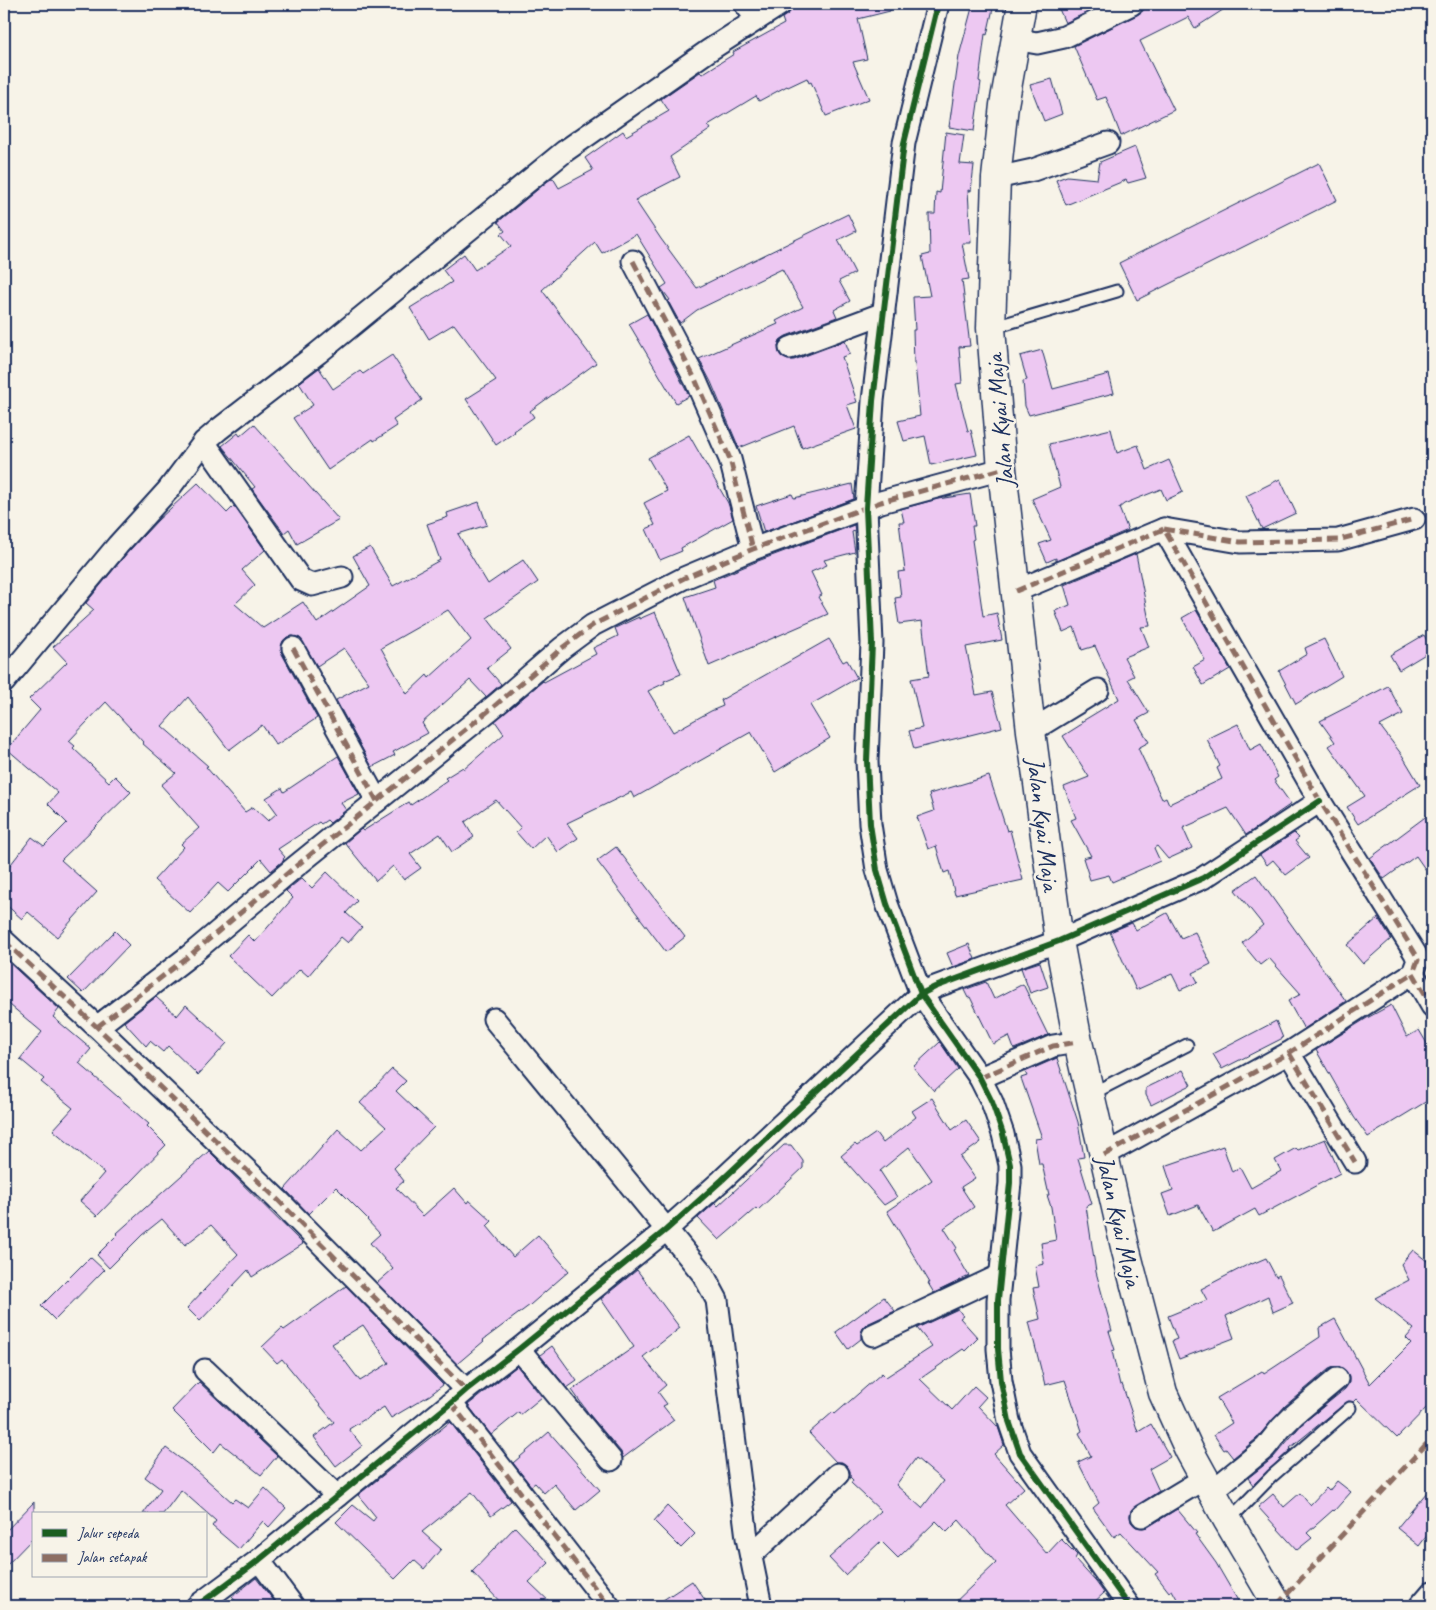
<svg xmlns="http://www.w3.org/2000/svg" width="1436" height="1610" viewBox="0 0 1436 1610" font-family="Caveat,sans-serif">
<rect width="100%" height="100%" fill="#f7f3e8"/>
<filter id="ink" filterUnits="userSpaceOnUse"><feTurbulence type="fractalNoise" baseFrequency=".02" numOctaves="2"/><feDisplacementMap in="SourceGraphic" scale="10" xChannelSelector="R" yChannelSelector="G"/><feConvolveMatrix kernelMatrix="1 2 1 2 8 2 1 2 1" color-interpolation-filters="sRGB"/></filter>
<g filter="url(#ink)">
<!-- building -->
<g fill="#edc8f2" stroke="#1b2f5e" fill-rule="evenodd">
<polygon points="800,4 890,4 890,11 858,19 867,59 853,62 869,99 826,116 811,82 809,83 807,78 788,87 787,86 759,101 756,96 708,125 711,129 670,157 680,177 635,200 661,239 697,288 848,214 856,231 838,240 855,273 839,281 850,301 834,310 837,317 786,336 780,340 778,346 779,353 782,357 788,360 794,360 845,341 850,354 842,357 857,402 847,405 856,429 802,448 794,426 739,448 711,382 699,359 778,324 776,321 803,307 782,269 697,310 680,323 668,301 670,300 661,288 667,284 636,234 602,253 595,242 542,290 596,363 530,411 534,417 514,431 515,432 496,445 466,399 496,380 454,324 429,339 410,308 452,282 443,270 464,254 475,270 511,246 501,234 505,231 498,222 548,181 553,178 559,188 593,170 585,158 623,131 626,136 669,111 661,99 700,72 702,74 734,54 733,52 784,24 782,18 788,14 793,6"/>
<polygon points="973,4 994,4 987,35 985,34 979,81 981,82 974,131 949,127 959,56"/>
<polygon points="1057,4 1104,4 1065,23"/>
<polygon points="1144,4 1232,4 1195,28 1188,17 1140,41 1174,110 1121,136 1106,97 1097,100 1074,46 1137,15 1143,11"/>
<polygon points="1052,79 1062,114 1044,121 1030,85"/>
<polygon points="946,132 964,135 960,164 974,165 971,191 968,190 971,243 962,243 969,279 962,280 970,346 959,347 962,383 956,384 968,431 971,430 977,455 931,465 925,436 904,441 898,421 920,416 915,364 914,364 913,330 915,330 913,297 930,296 922,256 930,254 929,214 935,214 936,192 940,193"/>
<polygon points="1135,147 1146,178 1128,183 1126,180 1066,205 1056,180 1067,176 1097,179 1100,162"/>
<polygon points="1319,163 1337,200 1137,300 1119,263"/>
<polygon points="647,314 689,396 676,403 629,324"/>
<polygon points="1042,350 1053,389 1109,374 1114,393 1029,415 1025,406 1023,381 1027,380 1020,356"/>
<polygon points="392,355 422,400 393,420 397,426 374,441 373,439 328,470 293,418 313,405 299,383 319,368 333,389 360,371 363,374"/>
<polygon points="254,424 339,520 297,544 289,529 284,533 252,489 255,487 222,446 238,433 240,436"/>
<polygon points="1111,429 1117,453 1138,445 1147,470 1169,460 1183,492 1166,500 1161,489 1124,504 1119,508 1128,530 1056,561 1056,558 1047,562 1039,544 1051,540 1032,499 1060,487 1049,444"/>
<polygon points="689,435 728,503 733,519 681,548 682,551 660,560 646,529 655,525 644,503 667,491 648,458"/>
<polygon points="1280,479 1296,513 1262,529 1246,496"/>
<path d="M198,483L227,513L234,506L265,550L242,570L255,585L235,604L263,628L303,602L317,623L370,586L353,556L370,547L393,586L440,560L427,524L448,517L447,513L479,502L487,525L458,534L488,584L523,560L538,582L487,618L511,649L487,668L501,684L486,697L470,680L422,723L428,733L393,752L395,755L372,767L336,700L369,683L344,648L317,666L300,638L293,636L287,637L283,641L281,647L282,654L317,718L276,745L262,725L229,750L188,697L162,726L208,766L206,767L245,812L253,807L268,821L277,813L266,798L282,788L284,792L338,756L359,794L341,803L346,810L330,823L327,820L321,824L319,822L278,849L285,857L283,859L284,860L271,871L261,859L228,892L218,883L190,913L154,880L184,847L181,844L199,828L161,785L176,773L142,743L143,742L106,702L69,741L75,746L73,748L109,782L115,776L131,792L61,860L97,892L57,937L28,912L22,919L4,903V873L32,837L44,846L67,823L48,804L58,793L7,749L40,710L29,699L67,662L53,647L94,610L86,603L127,553L158,520ZM448,610L471,640L429,678L427,675L407,694L381,648Z"/>
<polygon points="852,484 854,499 764,532 756,506 792,494 794,498"/>
<polygon points="970,494 975,526 972,526 974,539 972,540 983,616 997,613 1002,640 966,647 976,695 992,692 1002,727 914,749 909,731 922,728 911,679 929,676 922,621 899,624 895,598 901,597 898,572 905,571 899,522 904,522 901,509 938,499"/>
<polygon points="854,525 855,531 852,532 855,552 824,560 827,565 811,572 822,595 818,597 828,614 709,666 685,597 715,587 713,580 758,561"/>
<polygon points="1136,554 1150,626 1141,627 1149,647 1124,657 1134,676 1128,679 1149,713 1136,720 1149,742 1138,748 1162,799 1166,797 1169,804 1222,779 1217,768 1220,766 1207,739 1238,724 1250,750 1261,744 1278,777 1274,780 1291,804 1246,835 1228,808 1183,828 1192,848 1168,859 1157,846 1154,848 1160,861 1112,882 1109,875 1090,880 1083,858 1091,856 1071,820 1076,818 1064,787 1089,777 1063,736 1082,724 1081,722 1119,699 1095,646 1082,650 1074,627 1063,632 1055,611 1070,605 1064,585"/>
<polygon points="1196,610 1230,669 1203,685 1193,667 1205,660 1182,618"/>
<polygon points="655,612 681,674 664,681 665,683 648,691 673,732 711,711 723,706 721,700 829,639 843,662 847,660 857,678 810,705 830,738 775,772 751,732 634,798 631,792 567,823 578,838 558,852 546,835 531,849 516,832 521,828 496,800 465,822 474,837 452,852 440,834 410,854 421,868 404,880 393,866 376,881 345,843 361,829 363,831 409,802 411,805 447,780 445,778 463,767 464,769 504,734 495,721 543,681 544,682 596,654 593,648 618,636 615,628 639,617 639,619"/>
<polygon points="1424,635 1432,650 1399,670 1390,655"/>
<polygon points="1324,639 1342,676 1296,704 1279,671 1307,654 1305,648"/>
<polygon points="1388,686 1403,714 1380,726 1402,755 1420,785 1358,824 1347,807 1365,796 1329,746 1335,742 1320,721"/>
<polygon points="989,776 1007,831 1010,830 1023,880 955,895 949,871 944,873 936,846 928,849 917,817 934,811 929,794"/>
<polygon points="1432,812 1432,879 1416,856 1384,879 1370,858"/>
<polygon points="1294,833 1299,838 1295,841 1309,858 1286,875 1273,860 1267,865 1260,855"/>
<polygon points="616,847 685,937 666,952 597,861"/>
<polygon points="327,872 357,901 346,913 362,927 348,943 341,937 308,976 300,969 272,998 228,956 248,935 255,942 293,898 286,891 302,878 312,888"/>
<polygon points="1256,875 1346,1001 1304,1029 1288,1001 1301,994 1269,958 1260,965 1242,943 1263,925 1235,890"/>
<polygon points="1167,913 1181,938 1195,932 1211,964 1193,973 1198,982 1180,990 1172,974 1136,990 1110,932 1132,923 1136,930"/>
<polygon points="1378,918 1391,939 1363,964 1347,945"/>
<polygon points="115,931 129,945 83,993 68,979"/>
<polygon points="969,944 975,959 953,967 947,953"/>
<polygon points="4,958 59,1009 53,1017 91,1049 79,1063 149,1124 147,1126 166,1145 97,1216 80,1201 104,1173 53,1130 73,1108 41,1082 44,1079 20,1059 42,1032 4,1000"/>
<polygon points="1040,962 1048,987 1030,993 1021,968"/>
<polygon points="986,982 994,999 1023,984 1048,1035 1014,1049 1009,1036 993,1044 970,997 968,998 964,990"/>
<polygon points="156,997 177,1016 186,1005 227,1043 198,1075 168,1046 163,1052 150,1041 146,1046 124,1022"/>
<polygon points="1391,1005 1407,1037 1419,1030 1432,1052 1432,1098 1368,1137 1354,1117 1316,1050 1367,1018"/>
<polygon points="1276,1021 1283,1038 1222,1069 1213,1054"/>
<polygon points="940,1042 958,1069 934,1091 913,1067"/>
<polygon points="1057,1058 1078,1122 1084,1157 1078,1158 1092,1204 1086,1206 1096,1272 1112,1331 1109,1331 1115,1350 1112,1351 1120,1385 1122,1384 1138,1432 1151,1424 1170,1457 1149,1469 1159,1491 1131,1510 1130,1516 1131,1522 1136,1527 1143,1528 1148,1527 1177,1509 1197,1533 1195,1534 1216,1563 1241,1606 1181,1606 1172,1590 1169,1592 1155,1574 1158,1572 1121,1532 1114,1537 1093,1508 1099,1503 1078,1462 1091,1456 1079,1433 1082,1431 1065,1380 1045,1385 1029,1322 1040,1319 1033,1288 1039,1287 1035,1266 1044,1264 1041,1243 1056,1240 1051,1207 1047,1195 1049,1195 1042,1164 1039,1164 1035,1139 1042,1138 1021,1078 1027,1076 1025,1072"/>
<polygon points="392,1069 406,1081 396,1091 434,1127 394,1168 404,1181 396,1188 423,1216 454,1188 467,1203 469,1200 492,1221 487,1226 513,1257 538,1235 569,1271 530,1305 483,1340 484,1341 457,1364 377,1283 393,1269 370,1243 380,1234 367,1220 368,1219 336,1187 309,1214 285,1189 338,1129 361,1150 386,1127 360,1103"/>
<polygon points="1183,1070 1191,1085 1151,1105 1146,1095 1146,1088"/>
<polygon points="932,1098 952,1130 966,1120 981,1142 960,1157 975,1178 961,1187 974,1207 944,1228 957,1248 954,1250 969,1276 934,1293 928,1283 930,1283 887,1211 932,1180 909,1147 880,1171 897,1197 884,1205 841,1156 855,1144 857,1146 876,1133 883,1143 916,1117 912,1111"/>
<polygon points="1325,1139 1340,1173 1259,1216 1255,1209 1213,1232 1198,1205 1170,1216 1162,1194 1173,1190 1165,1166 1223,1146 1232,1172 1240,1167 1251,1188 1281,1171 1275,1160 1296,1148 1298,1150"/>
<polygon points="784,1145 791,1145 803,1161 803,1168 758,1210 756,1208 719,1240 698,1218 715,1203 718,1206"/>
<polygon points="209,1151 303,1244 252,1277 248,1270 200,1321 187,1308 238,1254 211,1225 185,1245 162,1219 142,1235 109,1268 97,1255 118,1234 117,1233"/>
<polygon points="1413,1250 1432,1265 1432,1402 1397,1438 1357,1399 1354,1402 1348,1401 1290,1448 1291,1449 1253,1485 1248,1478 1273,1458 1302,1424 1345,1389 1349,1383 1349,1376 1346,1371 1341,1367 1334,1367 1329,1369 1285,1406 1256,1439 1233,1458 1226,1449 1224,1450 1214,1435 1232,1423 1217,1398 1262,1371 1264,1374 1320,1337 1319,1328 1335,1319 1370,1384 1411,1343 1406,1338 1414,1329 1375,1298 1409,1280 1401,1264"/>
<polygon points="90,1257 104,1270 55,1320 41,1306"/>
<polygon points="1266,1258 1276,1277 1279,1275 1293,1303 1273,1312 1268,1296 1226,1316 1234,1338 1179,1359 1172,1341 1177,1339 1168,1316 1207,1300 1201,1289 1251,1263 1252,1264"/>
<polygon points="637,1270 680,1328 643,1357 666,1385 658,1392 667,1404 663,1406 674,1420 623,1458 621,1452 589,1414 572,1390 634,1347 601,1299"/>
<path d="M346,1286L443,1385L430,1395L391,1418L384,1407L349,1429L362,1446L336,1466L314,1437L334,1422L282,1359L277,1363L262,1347L282,1328L284,1330ZM363,1325L389,1363L360,1381L332,1344Z"/>
<polygon points="884,1297 895,1311 867,1324 863,1328 861,1333 861,1339 848,1349 836,1332"/>
<path d="M958,1309L963,1316L960,1318L978,1338L965,1351L963,1349L920,1379L952,1410L974,1386L986,1397L978,1406L998,1427L1004,1445L994,1454L1024,1488L1005,1505L1047,1554L1061,1539L1077,1555L1075,1559L1096,1582L1104,1593L1090,1606H951L996,1563L959,1520L947,1532L936,1521L898,1558L881,1541L845,1575L829,1558L881,1511L851,1483L853,1480L850,1477V1471L847,1466L842,1462H836L809,1433L833,1412L835,1414L882,1373L886,1377L932,1347L917,1328ZM916,1458L943,1481L922,1508L896,1485Z"/>
<polygon points="552,1346 577,1381 567,1388 540,1355"/>
<polygon points="517,1366 542,1397 520,1415 519,1412 491,1435 468,1405"/>
<polygon points="199,1382 277,1456 261,1475 221,1443 214,1452 172,1410"/>
<polygon points="450,1422 511,1501 491,1516 472,1492 422,1532 441,1549 424,1569 414,1560 395,1579 336,1522 353,1505 373,1521 376,1517 358,1495"/>
<polygon points="549,1432 600,1490 576,1510 554,1484 544,1493 535,1483 531,1486 513,1463"/>
<polygon points="166,1448 197,1471 232,1502 235,1499 248,1508 265,1488 286,1508 269,1527 263,1521 239,1549 212,1526 216,1521 181,1490 163,1514 143,1514 161,1489 145,1477"/>
<polygon points="1337,1481 1351,1492 1334,1511 1333,1510 1307,1533 1312,1538 1297,1550 1258,1507 1273,1494 1284,1507 1300,1493 1310,1505 1326,1488 1329,1491"/>
<polygon points="1432,1486 1432,1529 1419,1546 1397,1528"/>
<polygon points="34,1502 34,1537 4,1568 4,1533"/>
<polygon points="667,1506 695,1534 681,1548 654,1521"/>
<polygon points="515,1527 549,1563 529,1582 554,1606 504,1606 472,1572"/>
<polygon points="256,1578 278,1606 240,1606 232,1597"/>
<polygon points="692,1581 709,1606 654,1606"/>
</g>
<g fill="none" stroke-linecap="round" stroke-linejoin="round">
<!-- lane casing -->
<g stroke="#1b2f5e" stroke-width="15">
<g id="lane">
<polyline points="991,328 1117,291"/>
<polyline points="1091,1094 1187,1045"/>
<polyline points="1228,1521 1272,1476 1350,1408"/>
</g>
</g>
<!-- street casing -->
<g stroke="#1b2f5e" stroke-width="25">
<g id="street">
<polyline points="745,4 757,19"/>
<polyline points="938,4 904,143 873,401 866,508 872,643 867,761 870,824 877,870 887,904 921,994 980,1078 992,1102 1003,1134 1010,1165 1010,1183 998,1300 998,1349 1001,1381 1009,1421 1020,1453 1129,1606"/>
<polyline points="1014,39 1037,43 1064,37 1132,4"/>
<polyline points="996,178 1033,170 1108,143"/>
<polyline points="633,261 695,379 730,459 753,549"/>
<polyline points="790,348 884,313"/>
<polyline points="204,442 301,580 312,585 342,577"/>
<polyline points="1164,529 1240,542 1338,540 1414,519"/>
<polyline points="1016,591 1164,529 1320,801 1415,953 1418,960 1413,973 1432,1006"/>
<polyline points="293,648 377,801"/>
<polyline points="4,682 118,545 168,490 204,442 218,430 318,353 565,151 708,51 781,4"/>
<polyline points="1031,731 1098,690"/>
<polyline points="4,941 97,1027 278,1200 466,1390"/>
<polyline points="494,1019 703,1274 717,1300 747,1538 760,1601"/>
<polyline points="97,1027 189,956 295,867 497,704 562,648 593,625 684,578 753,549 881,502 1002,469"/>
<polyline points="1289,1053 1355,1162"/>
<polyline points="980,1078 1053,1046 1078,1042"/>
<polyline points="1104,1155 1289,1053 1413,973"/>
<polyline points="873,1335 1001,1275"/>
<polyline points="519,1349 611,1460"/>
<polyline points="205,1370 337,1496"/>
<polyline points="451,1403 609,1606"/>
<polyline points="1211,1492 1265,1448 1281,1428 1294,1415 1337,1379"/>
<polyline points="1142,1516 1205,1478"/>
<polyline points="751,1555 838,1474"/>
<polyline points="259,1560 293,1606"/>
<polyline points="197,1606 259,1560 451,1403 466,1390 519,1349 666,1230 722,1180 921,994 935,987 1059,941 1203,878 1320,801"/>
<polyline points="1420,1606 1432,1592"/>
</g>
</g>
<!-- primary casing -->
<g stroke="#1b2f5e" stroke-width="31">
<polyline id="primary" points="1022,4 1004,105 996,178 991,328 1002,469 1031,731 1059,941 1078,1042 1126,1251 1163,1393 1189,1450 1228,1521 1278,1606"/>
</g>
<!-- lane -->
<use href="#lane" stroke="#f7f3e8" stroke-width="11"/>
<!-- street -->
<use href="#street" stroke="#f7f3e8" stroke-width="21"/>
<!-- primary -->
<use href="#primary" stroke="#f7f3e8" stroke-width="28"/>
<!-- quiet -->
<g stroke="#8d6e63" stroke-width="5" stroke-dasharray="10 5" stroke-linecap="butt">
<polyline points="633,261 695,379 730,459 753,549"/>
<polyline points="1164,529 1240,542 1338,540 1414,519"/>
<polyline points="1016,591 1164,529 1320,801 1415,953 1418,960 1413,973 1432,1006"/>
<polyline points="293,648 377,801"/>
<polyline points="4,941 97,1027 278,1200 466,1390"/>
<polyline points="97,1027 189,956 295,867 497,704 562,648 593,625 684,578 753,549 881,502 1002,469"/>
<polyline points="1289,1053 1355,1162"/>
<polyline points="980,1078 1053,1046 1078,1042"/>
<polyline points="1104,1155 1289,1053 1413,973"/>
<polyline points="451,1403 609,1606"/>
<polyline points="1277,1605 1432,1438"/>
</g>
<!-- cycleway casing -->
<g stroke="#f7f3e8" stroke-width="9">
<g id="cycleway">
<polyline points="938,4 904,143 873,401 866,508 872,643 867,761 870,824 877,870 887,904 921,994 980,1078 992,1102 1003,1134 1010,1165 1010,1183 998,1300 998,1349 1001,1381 1009,1421 1020,1453 1129,1606"/>
<polyline points="197,1606 259,1560 451,1403 466,1390 519,1349 666,1230 722,1180 921,994 935,987 1059,941 1203,878 1320,801"/>
</g>
</g>
<!-- cycleway -->
<use href="#cycleway" stroke="#1b5e20" stroke-width="6"/>
</g>
</g>
<g text-anchor="middle" stroke-width="5" stroke-linejoin="round" paint-order="stroke">
<!-- street labels -->
<g font-size="25" fill="#1b2f5e" stroke="#f7f3e8">
<text transform="translate(999 421) rotate(-95)" y="9">Jalan Kyai Maja</text>
<text transform="translate(1044 824) rotate(83)" y="9">Jalan Kyai Maja</text>
<text transform="translate(1120 1221) rotate(77)" y="9">Jalan Kyai Maja</text>
</g>
</g>
<!-- margin -->
<rect width="1436" height="1610" fill="none" stroke="#f7f3e8" stroke-width="20"/>
<rect x="10" y="10" width="1416" height="1590" fill="none" stroke="#1b2f5e" stroke-width="2" filter="url(#ink)"/>
<!-- legend -->
<rect x="32" y="1512" width="175" height="65" fill="#f7f3e8" stroke="#9fa5b1"/>
<rect x="42" y="1529" width="25" height="8" fill="#1b5e20" stroke="#9fa5b1"/>
<text x="78" y="1538" font-size="15" fill="#1b2f5e">Jalur sepeda</text>
<rect x="42" y="1554" width="25" height="8" fill="#8d6e63" stroke="#9fa5b1"/>
<text x="78" y="1562" font-size="15" fill="#1b2f5e">Jalan setapak</text>
</svg>
